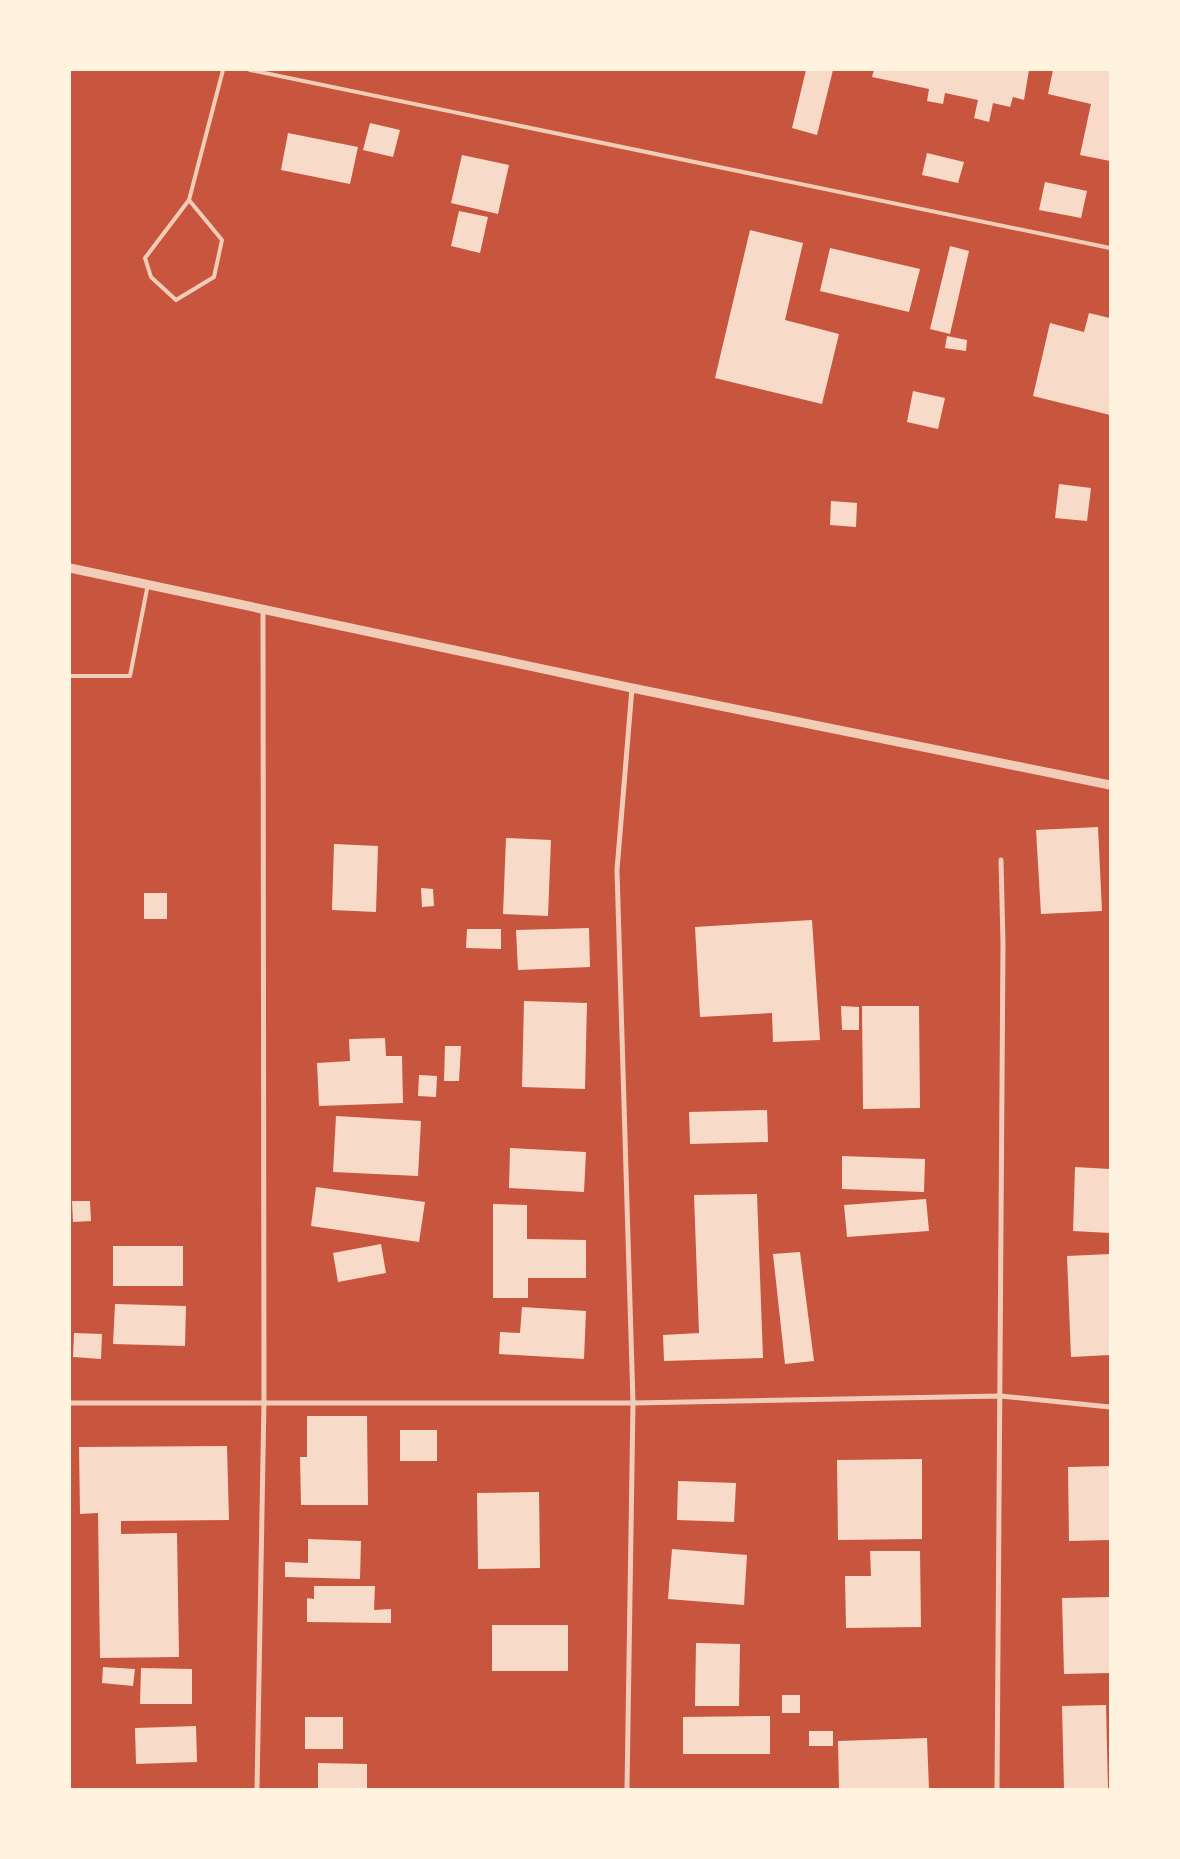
<svg xmlns="http://www.w3.org/2000/svg" width="1180" height="1859" viewBox="0 0 1180 1859" font-family="Lora,serif">
<rect width="100%" height="100%" fill="#c8553d"/>
<!-- building -->
<g fill="#f7dbc8">
<polygon points="806,70 833,70 817,135 792,128"/>
<polygon points="874,70 1029,70 1024,100 1013,97 1010,107 993,103 989,122 974,118 978,100 945,93 943,104 927,101 929,89 872,77"/>
<polygon points="1053,70 1110,70 1110,161 1080,155 1091,104 1048,94"/>
<polygon points="370,123 400,130 393,157 363,150"/>
<polygon points="288,133 358,147 350,184 281,170"/>
<polygon points="927,153 964,162 958,183 922,175"/>
<polygon points="462,155 509,165 498,214 451,203"/>
<polygon points="1045,182 1087,191 1081,218 1039,210"/>
<polygon points="459,211 488,217 480,253 451,246"/>
<polygon points="750,230 803,243 785,320 839,334 822,404 715,378"/>
<polygon points="950,246 969,251 950,334 930,329"/>
<polygon points="830,248 920,269 909,312 820,291"/>
<polygon points="1089,313 1110,318 1110,415 1033,396 1050,323 1084,332"/>
<polygon points="947,336 967,340 966,351 945,348"/>
<polygon points="913,391 945,398 938,429 907,422"/>
<polygon points="1059,484 1091,488 1087,521 1055,518"/>
<polygon points="831,501 857,503 856,527 830,525"/>
<polygon points="1098,827 1102,911 1041,914 1036,830"/>
<polygon points="506,838 551,840 548,916 503,914"/>
<polygon points="334,844 378,846 376,912 332,910"/>
<polygon points="421,888 433,889 434,906 422,907"/>
<rect x="144" y="893" width="23" height="26"/>
<polygon points="812,920 820,1040 773,1042 772,1013 700,1017 695,927"/>
<polygon points="589,928 590,967 518,970 516,930"/>
<polygon points="467,929 501,929 501,949 466,948"/>
<polygon points="524,1001 587,1003 585,1089 522,1087"/>
<polygon points="841,1006 859,1007 859,1030 842,1030"/>
<polygon points="862,1006 919,1006 920,1108 863,1109"/>
<polygon points="385,1038 386,1056 402,1056 403,1103 319,1106 317,1063 350,1061 349,1039"/>
<polygon points="445,1046 461,1046 459,1081 444,1081"/>
<polygon points="419,1075 437,1076 436,1097 418,1096"/>
<polygon points="767,1110 768,1142 690,1144 689,1112"/>
<polygon points="336,1116 421,1121 418,1176 333,1172"/>
<polygon points="510,1148 586,1152 584,1192 509,1188"/>
<polygon points="842,1156 925,1159 924,1192 842,1189"/>
<polygon points="1075,1167 1110,1169 1110,1233 1073,1231"/>
<polygon points="316,1187 425,1202 419,1242 311,1226"/>
<polygon points="757,1194 763,1358 664,1361 663,1335 699,1333 694,1195"/>
<polygon points="926,1199 929,1231 847,1237 844,1205"/>
<polygon points="72,1201 90,1201 91,1221 73,1222"/>
<polygon points="493,1204 527,1205 527,1239 586,1240 586,1278 528,1278 528,1298 493,1298"/>
<polygon points="381,1244 386,1273 338,1282 333,1253"/>
<rect x="113" y="1246" width="70" height="40"/>
<polygon points="800,1252 814,1361 785,1364 773,1254"/>
<polygon points="1110,1254 1110,1355 1071,1357 1067,1256"/>
<polygon points="115,1304 186,1306 185,1346 113,1344"/>
<polygon points="522,1307 586,1311 584,1359 499,1354 500,1332 520,1333"/>
<polygon points="74,1333 102,1334 101,1359 73,1357"/>
<polygon points="307,1416 367,1416 368,1505 301,1505 300,1457 307,1457"/>
<rect x="400" y="1430" width="37" height="31"/>
<polygon points="227,1446 229,1520 121,1521 121,1534 177,1533 179,1657 100,1658 98,1513 80,1514 79,1447"/>
<polygon points="922,1459 922,1539 838,1540 837,1460"/>
<polygon points="1110,1466 1110,1540 1069,1541 1068,1467"/>
<polygon points="678,1481 736,1483 734,1522 677,1520"/>
<polygon points="539,1492 540,1568 478,1569 477,1493"/>
<polygon points="308,1539 361,1541 360,1579 285,1577 285,1562 308,1563"/>
<polygon points="672,1549 747,1555 744,1605 668,1599"/>
<polygon points="870,1551 920,1551 921,1627 846,1628 845,1576 871,1576"/>
<polygon points="314,1586 375,1586 374,1610 391,1609 391,1623 307,1622 307,1598 314,1599"/>
<polygon points="1110,1597 1110,1673 1064,1674 1062,1598"/>
<rect x="492" y="1625" width="76" height="46"/>
<polygon points="696,1643 740,1644 739,1706 695,1706"/>
<polygon points="103,1667 135,1669 133,1686 102,1683"/>
<polygon points="141,1668 192,1669 192,1704 140,1704"/>
<rect x="782" y="1695" width="18" height="18"/>
<polygon points="1106,1705 1108,1788 1064,1789 1062,1706"/>
<polygon points="770,1716 770,1754 683,1754 683,1717"/>
<rect x="305" y="1717" width="38" height="32"/>
<polygon points="196,1726 197,1762 136,1764 135,1728"/>
<rect x="809" y="1731" width="24" height="15"/>
<polygon points="927,1738 929,1789 839,1789 838,1741"/>
<polygon points="318,1763 367,1764 367,1789 318,1789"/>
</g>
<g fill="none" stroke-linecap="round" stroke-linejoin="round">
<!-- service -->
<g stroke="#f1ccb7" stroke-width="4">
<polyline points="250,70 1110,248"/>
<polyline points="189,200 222,240 214,277 176,300 151,277 145,258 189,200 223,70"/>
<polyline points="70,676 130,676 148,584"/>
</g>
<!-- minor -->
<g stroke="#f1ccb7" stroke-width="5">
<polyline points="70,1403 633,1403 1000,1396 1110,1407"/>
<polyline points="257,1789 264,1401 263,609"/>
<polyline points="627,1789 633,1403 617,870 632,688"/>
<polyline points="997,1789 1003,943 1001,860"/>
</g>
<!-- tertiary -->
<polyline stroke="#f1ccb7" stroke-width="9" points="70,568 632,688 1110,785"/>
</g>
<!-- border -->
<rect width="1180" height="1859" fill="none" stroke="#fff3e0" stroke-width="142"/>
</svg>
